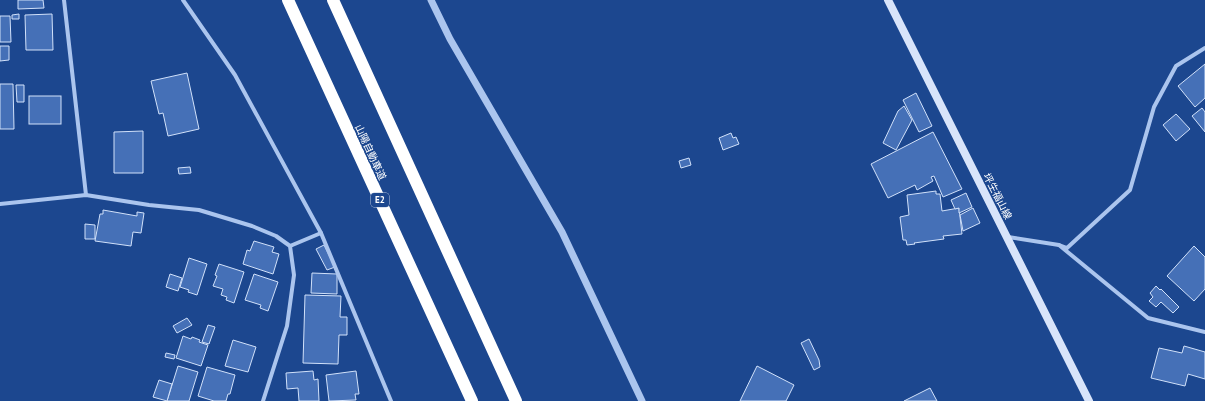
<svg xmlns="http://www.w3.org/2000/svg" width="1205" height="401" viewBox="0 0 1205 401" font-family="'PT Sans','Noto Sans JP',sans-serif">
<rect width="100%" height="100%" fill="#1c478f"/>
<!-- building -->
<g fill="#4570b7" stroke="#d1e1fa">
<polygon points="18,0 43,0 44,8 18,9"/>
<polygon points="19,14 19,19 12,19 12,15"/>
<polygon points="52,14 53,50 26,50 25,15"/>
<polygon points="0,16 10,16 11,42 0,42"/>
<polygon points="0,46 9,46 9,60 0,61"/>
<polygon points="1205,64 1205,98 1195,107 1178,86"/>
<polygon points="187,73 199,129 168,136 163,113 159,114 151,81"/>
<polygon points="0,84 13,84 14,129 0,129"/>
<polygon points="16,85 24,85 24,102 17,102"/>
<polygon points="916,93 932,126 919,132 903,100"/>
<rect x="29" y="96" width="32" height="28"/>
<polygon points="904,106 912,120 896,150 883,143 898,111"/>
<polygon points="1202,108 1205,112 1205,132 1192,116"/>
<polygon points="1176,114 1190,129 1176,141 1163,125"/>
<polygon points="143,131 143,173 114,173 114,132"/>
<polygon points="933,132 962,189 943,197 934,176 931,177 933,181 917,190 915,185 888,198 871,164"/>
<polygon points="731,133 733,138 736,137 739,144 723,150 719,138"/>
<polygon points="689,158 691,165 681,168 679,161"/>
<polygon points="190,167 191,173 179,174 178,168"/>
<polygon points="936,191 936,194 940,194 942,211 959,208 962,234 943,236 944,239 914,243 915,244 907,245 906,240 903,240 900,217 909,215 907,195"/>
<polygon points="966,193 972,207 959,213 959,208 955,209 951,200"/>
<polygon points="973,208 980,223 963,231 960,215"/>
<polygon points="103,210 137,216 137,212 144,213 141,233 133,232 131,246 95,241 100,214 103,214"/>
<polygon points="85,224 95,225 95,239 85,239"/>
<polygon points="254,241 274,247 272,252 279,254 273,274 243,264 247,250 250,251"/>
<polygon points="324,245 335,267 327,270 316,249"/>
<polygon points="1194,246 1205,257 1205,289 1194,301 1167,276"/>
<polygon points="189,258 207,264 197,295 188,292 189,290 180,287"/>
<polygon points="219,264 244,272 234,303 226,300 227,297 221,295 223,289 213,286 217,276 215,275"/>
<polygon points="312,273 337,274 337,294 311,293"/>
<polygon points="170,274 182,278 178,291 166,287"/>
<polygon points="254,274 278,282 268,311 260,308 261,305 245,300"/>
<polygon points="1156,286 1160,290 1161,289 1179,307 1173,313 1161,302 1156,307 1149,301 1153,297 1150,293"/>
<polygon points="305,295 341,296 340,317 347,317 347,335 339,335 338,364 303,363"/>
<polygon points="187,318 192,325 177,333 173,326"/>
<polygon points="208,325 215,327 209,344 202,342"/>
<polygon points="183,336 191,339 192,337 200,340 199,342 208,345 201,366 176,358"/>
<polygon points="809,339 819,360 820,367 814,370 801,343"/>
<polygon points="233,340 256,347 248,372 225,366"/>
<polygon points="1184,346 1205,352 1205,379 1188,374 1185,386 1151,378 1159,348 1182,353"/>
<polygon points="166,353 175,355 174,359 165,357"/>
<polygon points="178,366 198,372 189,401 167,401"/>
<polygon points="757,366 794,385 786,401 740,401"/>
<polygon points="207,367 235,375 230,394 228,394 226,401 214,401 198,396"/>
<polygon points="313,371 314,380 318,379 319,401 299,401 298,388 287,389 286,373"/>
<polygon points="356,371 359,394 355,394 356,400 329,401 326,375"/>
<polygon points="159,380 172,384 167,401 153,397"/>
<polygon points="930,388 937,401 904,401"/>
</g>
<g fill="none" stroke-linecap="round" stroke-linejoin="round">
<!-- minor -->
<g stroke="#abc5ee" stroke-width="4">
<polyline points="64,0 86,195"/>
<polyline points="183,0 235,75 321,233 391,401"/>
<polyline points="0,204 86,195 149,205 199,210 252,226 276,236 290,246 294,275 287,326 263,401"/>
<polyline points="1008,237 1059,245 1148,318 1205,332"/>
<polyline points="1059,245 1067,248 1130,190 1154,107 1176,66 1205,48"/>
<polyline points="290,246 321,233"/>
</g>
<!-- tertiary -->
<polyline stroke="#abc5ee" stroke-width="7" points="431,0 450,39 562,232 642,401"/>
<!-- secondary -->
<polyline stroke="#d8e4fa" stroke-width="8" points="888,0 1089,401"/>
<!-- motorway -->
<g stroke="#fff" stroke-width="12">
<polyline points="288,0 472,401"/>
<polyline points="333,0 516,401"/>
</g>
</g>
<g text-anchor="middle" stroke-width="3" stroke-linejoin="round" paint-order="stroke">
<!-- shield labels -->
<rect fill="#1c478f" stroke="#bbc8dd" stroke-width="1" x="371" y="193" width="18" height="14" rx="3"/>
<g font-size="9" font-weight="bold" fill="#fff">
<text x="380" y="203">E2</text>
</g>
<!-- street labels -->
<g font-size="10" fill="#fff" stroke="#1c478f">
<text transform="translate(371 152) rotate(65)" y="4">山陽自動車道</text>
<text transform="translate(998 196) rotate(63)" y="4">坪生福山線</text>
</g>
</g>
</svg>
